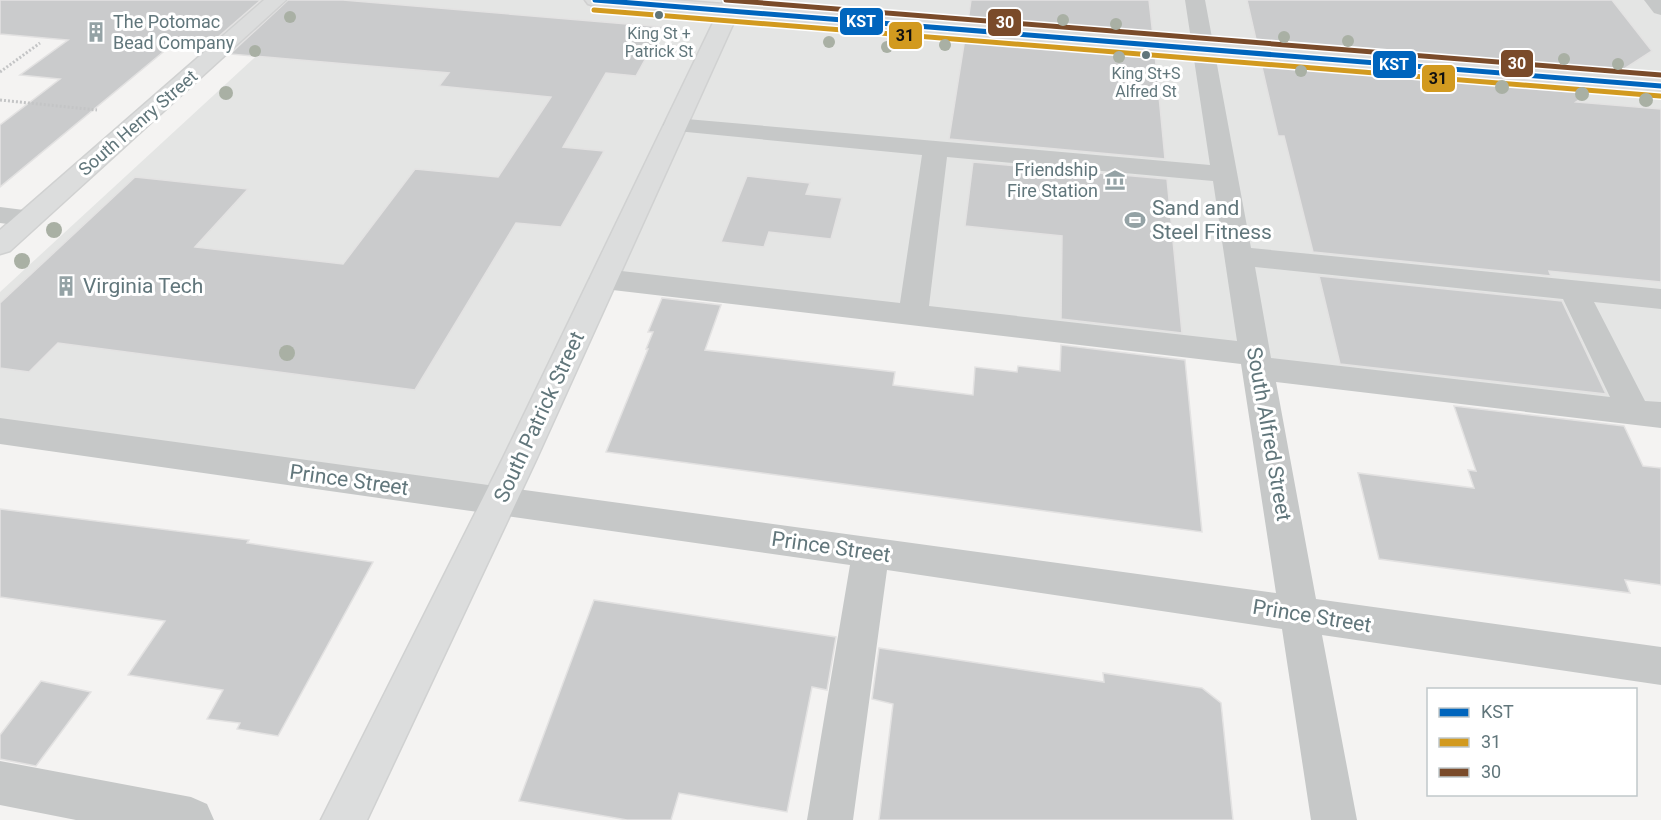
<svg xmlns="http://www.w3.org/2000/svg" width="1661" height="820" viewBox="0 0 1661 820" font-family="Roboto,sans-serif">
<rect width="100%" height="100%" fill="#f4f3f2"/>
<!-- built -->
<polygon fill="#e4e5e4" points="317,0 1661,0 1661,412 603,276 495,504 0,436 0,292"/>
<!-- building -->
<g fill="#cacbcc" stroke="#e3e2e2" stroke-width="1.5">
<polygon points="0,0 261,0 202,51 168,48 0,187 0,125 60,79 20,75 68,40 0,34"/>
<polygon points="288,0 343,0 663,27 636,76 606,73 563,147 604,151 561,227 516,223 415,390 58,343 29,372 0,368 0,303 135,177 248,189 195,247 343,264 415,169 498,177 551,97 439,86 449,73 230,54"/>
<polygon points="971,0 1149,0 1153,36 968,21"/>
<polygon points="1247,0 1612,0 1652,51 1618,73 1257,44"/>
<polygon points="965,38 1155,54 1165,159 949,139"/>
<polygon points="1261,63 1594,90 1576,102 1661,109 1661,282 1549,271 1551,276 1313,252 1284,136 1278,136"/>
<polygon points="973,162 1167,179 1182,333 1061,319 1062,236 965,226"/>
<polygon points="747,176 810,183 806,194 842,198 831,239 769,232 764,247 721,242"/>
<polygon points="1319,276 1562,301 1606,394 1340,364"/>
<polygon points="662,298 721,305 705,350 895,372 893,385 973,395 975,367 1017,372 1018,366 1060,371 1061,345 1185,360 1202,532 606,452 648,349 646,349 653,332 648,332"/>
<polygon points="1454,406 1624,426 1643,466 1661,468 1661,585 1625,580 1630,593 1379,559 1358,473 1474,488 1468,470 1476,471"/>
<polygon points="0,509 249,540 247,543 373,562 278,736 237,729 240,723 207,719 223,690 128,675 165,621 0,597"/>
<polygon points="594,600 836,637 827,690 812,687 787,812 679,793 671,820 627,820 519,801"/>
<polygon points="879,648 1104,682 1103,673 1202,688 1221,703 1233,820 879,820 893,704 872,699"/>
<polygon points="41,681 91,692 36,766 0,759 0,735"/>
</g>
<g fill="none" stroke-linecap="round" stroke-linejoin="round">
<!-- major casing -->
<g stroke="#d0d0d0" stroke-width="3">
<polygon id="major" points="585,0 673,0 1661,79 1661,93 595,6 588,4"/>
</g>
<!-- highway casing -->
<g stroke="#d0d1d1" stroke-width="3">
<g id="highway">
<polygon points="264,0 286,0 10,251 0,254 0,230"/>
<polygon points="724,0 744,0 537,458 367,820 321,820 503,458"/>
</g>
</g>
<!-- path -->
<g stroke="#c4c5c6" stroke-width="3" stroke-dasharray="2 2" stroke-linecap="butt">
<polyline points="0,72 40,43"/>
<polyline points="0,100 97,110"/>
</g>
<!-- minor -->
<g fill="#c6c8c8" fill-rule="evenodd">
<path d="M1185,0H1205L1251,248L1661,289V309L1594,302L1645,401L1661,402V428L1276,382L1316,599L1661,647V685L1322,635L1357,820H1311L1282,629L887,570L853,820H807L850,565L0,444V418L1276,593L1241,364L604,289L594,286L589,279L594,272L604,269L900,303L922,155L666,130L663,125L666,120L675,118L1210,165ZM947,157L1213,181L1237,341L929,306ZM1255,267L1563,299L1610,397L1271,358Z"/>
<polygon points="1644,0 1661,0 1661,15 1654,13"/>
<polygon points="0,207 40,212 44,218 40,224 30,227 0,223"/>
<polygon points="0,761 191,797 207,804 214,820 76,820 0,805"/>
</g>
<!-- major -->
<use href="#major" fill="#dcdddd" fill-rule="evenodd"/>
<!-- highway -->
<use href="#highway" fill="#dcdddd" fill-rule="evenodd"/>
<!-- bus-1 casing -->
<g stroke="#fff" stroke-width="8">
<polyline id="bus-1" points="595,0 1661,86"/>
</g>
<!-- bus-2 casing -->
<g stroke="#fff" stroke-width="8">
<polyline id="bus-2" points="594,10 1660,96"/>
</g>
<!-- bus-3 casing -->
<g stroke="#fff" stroke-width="8">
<polyline id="bus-3" points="726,0 1661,75"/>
</g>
<!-- bus-1 -->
<use href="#bus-1" stroke="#0065bd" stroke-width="5"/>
<!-- bus-2 -->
<use href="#bus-2" stroke="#d29a1f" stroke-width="5"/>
<!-- bus-3 -->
<use href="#bus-3" stroke="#7a4b2a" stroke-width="5"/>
</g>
<!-- trees -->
<g fill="#a9b0a4">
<circle cx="996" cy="15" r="6"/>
<circle cx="290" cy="17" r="6"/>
<circle cx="1063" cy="20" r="6"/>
<circle cx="1116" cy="24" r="6"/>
<circle cx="1284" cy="37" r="6"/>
<circle cx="1348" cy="41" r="6"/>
<circle cx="829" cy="42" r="6"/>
<circle cx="945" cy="45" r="6"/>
<circle cx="887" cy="47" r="6"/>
<circle cx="255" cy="51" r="6"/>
<circle cx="1119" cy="57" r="6"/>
<circle cx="1564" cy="59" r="6"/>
<circle cx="1618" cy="64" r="6"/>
<circle cx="1301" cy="71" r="6"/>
<circle cx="1445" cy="83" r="6"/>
<circle cx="1502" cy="87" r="7"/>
<circle cx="226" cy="93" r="7"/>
<circle cx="1582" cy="94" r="7"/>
<circle cx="1646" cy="100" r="7"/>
<circle cx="54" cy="230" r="8"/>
<circle cx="22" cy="261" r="8"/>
<circle cx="287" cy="353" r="8"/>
</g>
<!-- icons -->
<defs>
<g id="building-bare" transform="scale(1.62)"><path d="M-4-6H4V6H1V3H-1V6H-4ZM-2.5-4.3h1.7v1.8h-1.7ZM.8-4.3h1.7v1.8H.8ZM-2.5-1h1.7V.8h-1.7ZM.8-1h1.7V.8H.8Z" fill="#94a2a5" stroke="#fff" stroke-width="2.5" paint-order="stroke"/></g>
<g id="museum-bare" transform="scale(1.62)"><path d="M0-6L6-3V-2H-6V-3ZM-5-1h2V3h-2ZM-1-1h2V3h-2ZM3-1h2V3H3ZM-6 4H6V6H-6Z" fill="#94a2a5" stroke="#fff" stroke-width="2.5" paint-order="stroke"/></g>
<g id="stadium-bare" transform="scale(1.62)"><path d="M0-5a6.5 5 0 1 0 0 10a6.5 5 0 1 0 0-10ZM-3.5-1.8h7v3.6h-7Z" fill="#94a2a5" stroke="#fff" stroke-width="2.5" paint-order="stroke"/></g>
</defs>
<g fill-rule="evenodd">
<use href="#building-bare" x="96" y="32"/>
<use href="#museum-bare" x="1115" y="180"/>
<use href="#stadium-bare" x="1135" y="220"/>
<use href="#building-bare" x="66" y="286"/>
</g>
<!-- markers -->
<g fill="#61767b" stroke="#fff" stroke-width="2">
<circle cx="659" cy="15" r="5"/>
<circle cx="1146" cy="55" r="5"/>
</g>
<g text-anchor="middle" stroke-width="6" stroke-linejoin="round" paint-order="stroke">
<!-- far-bus labels -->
<g font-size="16" fill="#61767b" stroke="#fff">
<text x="659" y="39">King St +<tspan x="659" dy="18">Patrick St</tspan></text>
<text x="1146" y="79">King St+S<tspan x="1146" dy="18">Alfred St</tspan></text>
</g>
<!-- far-poi labels -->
<g font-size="18" fill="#61767b" stroke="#fff" text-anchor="start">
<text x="113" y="28">The Potomac<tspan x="113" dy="21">Bead Company</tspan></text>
<text x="1098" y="176" text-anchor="end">Friendship<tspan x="1098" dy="21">Fire Station</tspan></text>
</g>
<!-- far-street labels -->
<g font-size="18" fill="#61767b" stroke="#fff">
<text transform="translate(138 123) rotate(-41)" y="6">South Henry Street</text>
</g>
<!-- poi labels -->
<g font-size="21" fill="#61767b" stroke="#fff" text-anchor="start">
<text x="1152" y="215">Sand and<tspan x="1152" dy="24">Steel Fitness</tspan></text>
<text x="83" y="293">Virginia Tech</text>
</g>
<!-- street labels -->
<g font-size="21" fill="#61767b" stroke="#fff">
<text transform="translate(539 417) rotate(-65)" y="7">South Patrick Street</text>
<text transform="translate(1269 434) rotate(80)" y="7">South Alfred Street</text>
<text transform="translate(349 480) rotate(8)" y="7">Prince Street</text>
<text transform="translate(831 547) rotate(8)" y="7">Prince Street</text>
<text transform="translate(1312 616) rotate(9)" y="7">Prince Street</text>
</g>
</g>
<g stroke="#fff" stroke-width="2">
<rect x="839" y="7" width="45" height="29" rx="6" fill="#0065bd"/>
<rect x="987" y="8" width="35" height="29" rx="6" fill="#7a4b2a"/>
<rect x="888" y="21" width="35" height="29" rx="6" fill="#d29a1f"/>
<rect x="1500" y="49" width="34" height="29" rx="6" fill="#7a4b2a"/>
<rect x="1372" y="50" width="45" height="29" rx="6" fill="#0065bd"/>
<rect x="1421" y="64" width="35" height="29" rx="6" fill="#d29a1f"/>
</g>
<g font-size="16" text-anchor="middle" font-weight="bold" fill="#fff">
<text x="861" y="27">KST</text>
<text x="1005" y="28">30</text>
<text x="1517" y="69">30</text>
<text x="1394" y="70">KST</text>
</g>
<g font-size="16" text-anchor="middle" font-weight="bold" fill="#111">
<text x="905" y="41">31</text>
<text x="1438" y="84">31</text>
</g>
<!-- legend -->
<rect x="1427" y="688" width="210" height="108" fill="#ffffff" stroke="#c0c8ca" stroke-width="1.5"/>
<rect x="1439" y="708" width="30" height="9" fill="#0065bd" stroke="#c0c8ca" stroke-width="1.5"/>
<text x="1481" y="718" font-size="18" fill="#61767b">KST</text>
<rect x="1439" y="738" width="30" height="9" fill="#d29a1f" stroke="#c0c8ca" stroke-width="1.5"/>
<text x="1481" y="748" font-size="18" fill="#61767b">31</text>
<rect x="1439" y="768" width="30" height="9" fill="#7a4b2a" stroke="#c0c8ca" stroke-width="1.5"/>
<text x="1481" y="778" font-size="18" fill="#61767b">30</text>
</svg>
